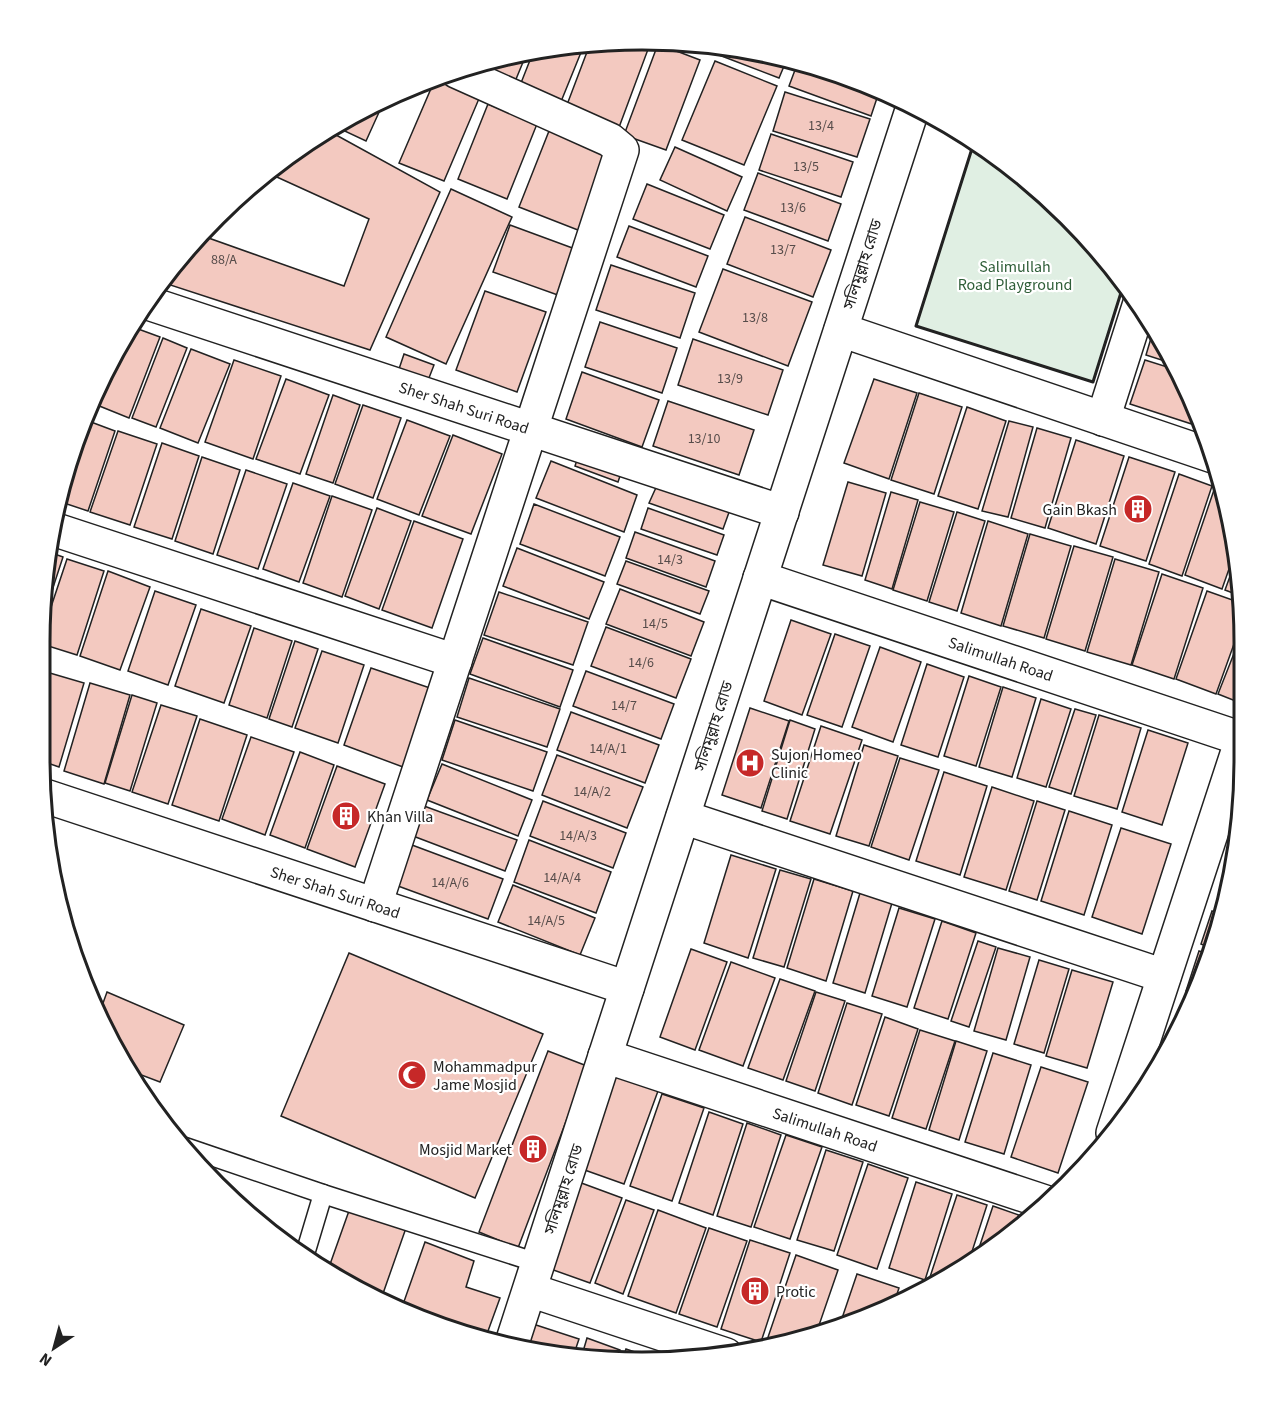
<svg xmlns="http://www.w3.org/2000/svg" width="1284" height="1402" viewBox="0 0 1284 1402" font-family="'Source Sans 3','Noto Sans Bengali',sans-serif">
<rect width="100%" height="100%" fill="#fff"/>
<!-- green -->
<polygon fill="#e0efe3" stroke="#6f6f6f" stroke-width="1.5" points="975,139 1069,216 1124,283 1093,382 916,326"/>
<!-- building -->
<g fill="#f3c9c0" stroke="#222" stroke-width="1.5">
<polygon points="638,39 650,44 618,130 565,110 590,44"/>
<polygon points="658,44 700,60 666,150 624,135"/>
<polygon points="584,45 560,104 519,88 534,50"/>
<polygon points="722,47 760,51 787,59 779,78 719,55"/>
<polygon points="528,50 514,84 475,66 525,51"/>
<polygon points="715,61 777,86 744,165 682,140"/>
<polygon points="798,62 880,89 871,116 789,86"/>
<polygon points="441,76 481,94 444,181 399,163 436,77"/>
<polygon points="785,92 870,119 857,157 773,131"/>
<polygon points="385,99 366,141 334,126"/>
<polygon points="488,104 537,124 507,199 458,179"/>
<polygon points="327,130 440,192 370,350 161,282 200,235 344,286 369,219 268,173 307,140"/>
<polygon points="549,131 612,155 583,232 519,207"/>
<polygon points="771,134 853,162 841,197 759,170"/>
<polygon points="675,147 742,177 727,211 660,180"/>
<polygon points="758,173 841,204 828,241 744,210"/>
<polygon points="647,184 724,215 710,249 633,219"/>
<polygon points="451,189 512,217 446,364 386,337"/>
<polygon points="745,217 831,250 813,297 727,264"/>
<polygon points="510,225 586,253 569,299 493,272"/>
<polygon points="629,226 708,256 696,287 617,257"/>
<polygon points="611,265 695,293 680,338 596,310"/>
<polygon points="723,269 812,302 788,366 699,332"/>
<polygon points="485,291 546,312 517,392 456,370"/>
<polygon points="600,322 677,348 662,393 585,367"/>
<polygon points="130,326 160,337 129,418 92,403"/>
<polygon points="1154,328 1174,364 1146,355"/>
<polygon points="163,338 187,348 156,427 132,418"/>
<polygon points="693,339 783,370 768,415 678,385"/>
<polygon points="191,349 230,364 198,443 160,428"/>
<polygon points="404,354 434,365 427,383 398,372"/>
<polygon points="234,360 281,376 253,459 205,442"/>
<polygon points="1145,360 1177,370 1199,412 1204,428 1130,404"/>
<polygon points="582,372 659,400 642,447 566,419"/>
<polygon points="286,379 329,395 300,474 256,459"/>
<polygon points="874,379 917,393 889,479 844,463"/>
<polygon points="919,393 962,407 934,494 891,480"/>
<polygon points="333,395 360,405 333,483 306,474"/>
<polygon points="668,401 754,430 739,475 653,446"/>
<polygon points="363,405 401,418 373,498 335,484"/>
<polygon points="967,407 1006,421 978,509 938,496"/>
<polygon points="83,419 115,431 88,511 58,501"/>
<polygon points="407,420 450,436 419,515 377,499"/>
<polygon points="1009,421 1033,427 1008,517 982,511"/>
<polygon points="1037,428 1071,438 1045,528 1011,518"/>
<polygon points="118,431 157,444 130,525 90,512"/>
<polygon points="453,435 502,454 471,534 422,516"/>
<polygon points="1076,440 1124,456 1096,544 1048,528"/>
<polygon points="162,443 199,456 172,539 134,527"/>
<polygon points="580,451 623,467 618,482 575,466"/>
<polygon points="202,457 240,470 213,554 175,541"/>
<polygon points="1129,457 1175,472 1146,561 1100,546"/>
<polygon points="551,461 637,495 624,532 536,498"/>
<polygon points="246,470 287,484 258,569 217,555"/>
<polygon points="1179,474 1212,486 1182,576 1149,564"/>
<polygon points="659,481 732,504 723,529 649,503"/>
<polygon points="848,482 886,493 862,576 823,565"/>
<polygon points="293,483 330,496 299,582 263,569"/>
<polygon points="1215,487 1223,490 1233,525 1236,549 1222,589 1185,575"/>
<polygon points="891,492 918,500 892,589 865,580"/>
<polygon points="332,496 372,510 342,597 303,583"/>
<polygon points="920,502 954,512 927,601 893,590"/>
<polygon points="534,504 620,537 605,576 520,544"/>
<polygon points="377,508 411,521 379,609 345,596"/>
<polygon points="648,508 724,535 717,555 641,529"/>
<polygon points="957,512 985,521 957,611 929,602"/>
<polygon points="414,521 463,539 432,628 382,610"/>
<polygon points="988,521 1028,534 1001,626 961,613"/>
<polygon points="635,532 715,561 706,587 626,558"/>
<polygon points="1030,534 1071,546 1044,638 1003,626"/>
<polygon points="1074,546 1113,557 1085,651 1046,639"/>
<polygon points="517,548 604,582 589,619 503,586"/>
<polygon points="49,552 63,557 47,606"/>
<polygon points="1237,557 1241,596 1225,590"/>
<polygon points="67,559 104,571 77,655 45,645 46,622"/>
<polygon points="1115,559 1159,572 1131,665 1087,652"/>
<polygon points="626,561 709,591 700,614 617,584"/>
<polygon points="108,571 150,587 120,670 80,656"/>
<polygon points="1162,574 1203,588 1174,679 1132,665"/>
<polygon points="620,589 704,622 691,656 606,624"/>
<polygon points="155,591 196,605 168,685 128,671"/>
<polygon points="1207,591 1241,603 1243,619 1216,694 1176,679"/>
<polygon points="499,592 588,622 573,665 484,635"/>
<polygon points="201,609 251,626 224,703 175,686"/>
<polygon points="791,620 831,634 802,715 764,701"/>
<polygon points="606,627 691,659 676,698 591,666"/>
<polygon points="254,628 292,641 267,718 229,705"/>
<polygon points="1244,628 1245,642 1243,704 1218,694"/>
<polygon points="835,634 870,646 842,727 807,715"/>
<polygon points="483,638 573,670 560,707 470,674"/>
<polygon points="295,641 318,649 292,727 269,719"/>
<polygon points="880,647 921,662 893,742 852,727"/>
<polygon points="322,651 364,665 338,743 295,728"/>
<polygon points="927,664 964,677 938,757 901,745"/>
<polygon points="371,668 430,688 403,767 344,745"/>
<polygon points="43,671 84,683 59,767 39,760"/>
<polygon points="586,671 674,704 661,739 573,706"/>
<polygon points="969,676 1001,687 976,766 944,756"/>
<polygon points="469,678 560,709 547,747 457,717"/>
<polygon points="90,683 130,695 104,784 64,771"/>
<polygon points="1003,687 1036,698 1012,777 979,767"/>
<polygon points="132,695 157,703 130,791 105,783"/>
<polygon points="1041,699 1071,709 1046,787 1017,778"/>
<polygon points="161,705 197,716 168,804 132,792"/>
<polygon points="750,708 789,721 761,808 722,795"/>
<polygon points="1075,709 1096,715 1071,794 1049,787"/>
<polygon points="571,712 659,745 645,783 557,750"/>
<polygon points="1099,715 1141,728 1117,809 1074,796"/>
<polygon points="200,719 247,735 219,821 172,805"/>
<polygon points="455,720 547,752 533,791 442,760"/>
<polygon points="790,720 815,729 787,819 762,811"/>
<polygon points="821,726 862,740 830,834 790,821"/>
<polygon points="1148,730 1188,743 1162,825 1122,812"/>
<polygon points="251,737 294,752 265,835 222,819"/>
<polygon points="864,745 898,756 869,846 836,836"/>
<polygon points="300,752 334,765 305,848 270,835"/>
<polygon points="557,755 643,787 627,828 542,795"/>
<polygon points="900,758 939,770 909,860 871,847"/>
<polygon points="442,764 532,800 518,836 427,800"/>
<polygon points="337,766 385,784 355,867 307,849"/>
<polygon points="944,772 987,786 960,875 916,861"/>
<polygon points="992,787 1034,801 1006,890 964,877"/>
<polygon points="543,801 626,833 613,868 530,836"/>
<polygon points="1037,801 1065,810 1037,900 1009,891"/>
<polygon points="424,806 517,840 505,871 413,836"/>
<polygon points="1069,811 1112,825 1084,915 1041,901"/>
<polygon points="1240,818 1240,838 1235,860 1227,857"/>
<polygon points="1121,828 1171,844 1142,934 1092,917"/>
<polygon points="529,840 611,872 596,913 514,882"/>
<polygon points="412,845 503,879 488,919 398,886"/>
<polygon points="731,855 776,869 748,958 704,943"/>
<polygon points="1230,865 1233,866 1224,905 1217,903"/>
<polygon points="780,870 811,879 784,967 753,958"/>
<polygon points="814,879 853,891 826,981 787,968"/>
<polygon points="513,885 595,918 580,955 498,922"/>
<polygon points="860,893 892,903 865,993 833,983"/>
<polygon points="899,908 935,919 907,1007 872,996"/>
<polygon points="1212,911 1222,914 1214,949 1201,944"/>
<polygon points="942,921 976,933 948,1019 914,1008"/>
<polygon points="978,941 996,947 969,1027 951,1021"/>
<polygon points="998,948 1030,957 1006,1040 974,1031"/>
<polygon points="691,949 727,962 695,1050 660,1037"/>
<polygon points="1199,951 1212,955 1195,994 1186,991"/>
<polygon points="349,953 543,1034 475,1198 281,1116"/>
<polygon points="1039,960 1069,969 1044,1053 1014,1044"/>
<polygon points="731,962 775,978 743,1066 699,1050"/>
<polygon points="1072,970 1113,982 1087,1068 1046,1056"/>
<polygon points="780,979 815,991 783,1080 748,1068"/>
<polygon points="107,992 184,1025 160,1082 128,1070 101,1026 98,1017"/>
<polygon points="816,992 845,1001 815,1091 786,1081"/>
<polygon points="1186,1000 1191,1002 1175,1039 1173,1038"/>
<polygon points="847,1003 882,1014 852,1105 818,1093"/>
<polygon points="885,1017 918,1029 889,1116 856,1105"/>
<polygon points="920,1030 955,1041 926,1129 892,1118"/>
<polygon points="956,1041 987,1051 959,1140 929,1130"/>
<polygon points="548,1051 587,1066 518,1248 479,1232"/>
<polygon points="993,1053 1031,1065 1004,1154 965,1142"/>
<polygon points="1041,1067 1088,1082 1058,1173 1011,1157"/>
<polygon points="612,1075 658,1091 624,1184 579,1168"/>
<polygon points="662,1094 704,1108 672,1201 630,1186"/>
<polygon points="709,1112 743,1124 713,1215 679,1203"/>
<polygon points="747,1123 781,1135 751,1227 717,1216"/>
<polygon points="786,1135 822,1147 790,1239 754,1227"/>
<polygon points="826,1150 863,1162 834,1251 797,1240"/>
<polygon points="868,1164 908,1178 877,1269 837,1255"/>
<polygon points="576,1181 622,1198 590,1283 545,1267"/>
<polygon points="916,1182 952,1194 925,1280 889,1268"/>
<polygon points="957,1195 987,1205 967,1267 937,1283 929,1280"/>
<polygon points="626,1200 654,1210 623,1294 595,1283"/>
<polygon points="993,1206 1027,1218 974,1263"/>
<polygon points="350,1208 406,1228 380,1302 328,1270"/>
<polygon points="658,1210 706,1228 676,1313 628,1296"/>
<polygon points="709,1228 747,1241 717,1327 679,1314"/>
<polygon points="750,1240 790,1253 761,1342 721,1329"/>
<polygon points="425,1242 474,1261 466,1287 500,1298 484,1342 401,1310"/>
<polygon points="796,1255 838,1270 816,1334 771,1348 765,1346"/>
<polygon points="857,1274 899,1288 893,1306 872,1317 839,1327"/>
<polygon points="909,1288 920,1292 905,1300"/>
<polygon points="533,1324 579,1339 574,1354 525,1348"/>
<polygon points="587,1338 620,1350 617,1360 582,1355"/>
<polygon points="626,1349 661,1361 642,1363 622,1360"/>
</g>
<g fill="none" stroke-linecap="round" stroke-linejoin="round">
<!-- service casing -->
<g stroke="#222" stroke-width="21">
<g id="service">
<polyline points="182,1146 323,1194 305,1254"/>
<polyline points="323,1194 538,1263"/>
</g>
</g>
<!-- minor casing -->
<g stroke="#222" stroke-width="36">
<g id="minor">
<path id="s1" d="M145,302L782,512"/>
<polyline points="841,330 1213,456"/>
<polyline points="1103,419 1140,303"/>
<polyline points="50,528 455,661"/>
<path id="s2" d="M760,578L1242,739"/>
<path id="s3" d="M42,795L627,988"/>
<polyline points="683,817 1164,976"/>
<polyline points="375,905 622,150 610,140 456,71"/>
<path id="s4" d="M605,1056L1045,1202"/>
<polyline points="1113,1133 1242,739"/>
<polyline points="530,1290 726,1355"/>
<polyline points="511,1346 913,107"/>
</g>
</g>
<!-- service -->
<use href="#service" stroke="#fff" stroke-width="18"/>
<!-- minor -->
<use href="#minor" stroke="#fff" stroke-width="33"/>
<!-- wall -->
<polyline stroke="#222" stroke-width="3" points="975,139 916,326 1093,382 1124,283"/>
</g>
<!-- icons -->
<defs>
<g id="building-disc" transform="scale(1.5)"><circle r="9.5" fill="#c62828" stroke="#fff"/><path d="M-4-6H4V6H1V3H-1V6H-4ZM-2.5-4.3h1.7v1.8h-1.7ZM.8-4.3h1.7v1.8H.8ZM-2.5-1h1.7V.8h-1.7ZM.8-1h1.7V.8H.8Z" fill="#fff"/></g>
<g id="hospital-disc" transform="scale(1.5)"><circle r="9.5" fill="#c62828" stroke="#fff"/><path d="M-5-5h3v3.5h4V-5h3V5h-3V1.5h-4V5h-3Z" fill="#fff"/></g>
<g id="mosque-disc" transform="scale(1.5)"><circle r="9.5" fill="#c62828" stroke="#fff"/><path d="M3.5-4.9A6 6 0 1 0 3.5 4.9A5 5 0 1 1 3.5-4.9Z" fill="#fff"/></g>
</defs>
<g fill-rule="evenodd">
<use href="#building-disc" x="1138" y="509"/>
<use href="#hospital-disc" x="750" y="763"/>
<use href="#building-disc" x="346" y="816"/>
<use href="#mosque-disc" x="412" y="1075"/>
<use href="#building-disc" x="533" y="1149"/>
<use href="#building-disc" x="755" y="1291"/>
</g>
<g text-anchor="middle" stroke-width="4.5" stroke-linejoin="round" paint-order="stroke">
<!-- number labels -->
<g font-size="14" fill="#564c4a">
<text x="821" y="130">13/4</text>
<text x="806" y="171">13/5</text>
<text x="793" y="212">13/6</text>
<text x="783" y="254">13/7</text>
<text x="224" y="264">88/A</text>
<text x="755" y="322">13/8</text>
<text x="730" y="383">13/9</text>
<text x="704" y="443">13/10</text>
<text x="670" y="564">14/3</text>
<text x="655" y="628">14/5</text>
<text x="641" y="667">14/6</text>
<text x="624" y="710">14/7</text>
<text x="608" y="753">14/A/1</text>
<text x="592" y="796">14/A/2</text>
<text x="578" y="840">14/A/3</text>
<text x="562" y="882">14/A/4</text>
<text x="450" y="887">14/A/6</text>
<text x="546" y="925">14/A/5</text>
</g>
<!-- street labels -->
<g font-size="16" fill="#222" stroke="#fff">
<text transform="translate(862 264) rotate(-72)" y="6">সলিমুল্লাহ রোড</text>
<text dy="6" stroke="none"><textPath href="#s1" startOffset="336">Sher Shah Suri Road</textPath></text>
<text dy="6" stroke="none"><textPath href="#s2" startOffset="254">Salimullah Road</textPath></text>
<text transform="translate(713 726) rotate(-72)" y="6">সলিমুল্লাহ রোড</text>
<text dy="6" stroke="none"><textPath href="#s3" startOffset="309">Sher Shah Suri Road</textPath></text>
<text dy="6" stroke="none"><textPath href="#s4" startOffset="232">Salimullah Road</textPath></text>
<text transform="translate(563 1189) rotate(-72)" y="6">সলিমুল্লাহ রোড</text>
</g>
<!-- park labels -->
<g font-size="16" fill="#2f5e38" stroke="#fff">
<text x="1015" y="272">Salimullah<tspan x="1015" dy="18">Road Playground</tspan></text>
</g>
<!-- poi labels -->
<g font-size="16" fill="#222" stroke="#fff" text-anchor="start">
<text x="1117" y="515" text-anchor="end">Gain Bkash</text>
<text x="771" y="760">Sujon Homeo<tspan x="771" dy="18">Clinic</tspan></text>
<text x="367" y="822">Khan Villa</text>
<text x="433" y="1072">Mohammadpur<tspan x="433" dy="18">Jame Mosjid</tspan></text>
<text x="512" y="1155" text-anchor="end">Mosjid Market</text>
<text x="776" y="1297">Protic</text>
</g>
</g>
<!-- crop -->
<path d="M0 0H1284V1402H0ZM642 50H642A592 592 0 0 1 1234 642V760A592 592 0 0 1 642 1352H642A592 592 0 0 1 50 760V642A592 592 0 0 1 642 50Z" fill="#fff" fill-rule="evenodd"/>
<path fill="none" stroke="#222" stroke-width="3" d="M642 50H642A592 592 0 0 1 1234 642V760A592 592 0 0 1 642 1352H642A592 592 0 0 1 50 760V642A592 592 0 0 1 642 50Z"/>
<!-- north arrow -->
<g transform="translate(54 1348) rotate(216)" stroke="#ffffff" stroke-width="4.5" paint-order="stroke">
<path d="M0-4.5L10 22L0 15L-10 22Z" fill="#222222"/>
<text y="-9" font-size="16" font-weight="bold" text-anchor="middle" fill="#222222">N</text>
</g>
</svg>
